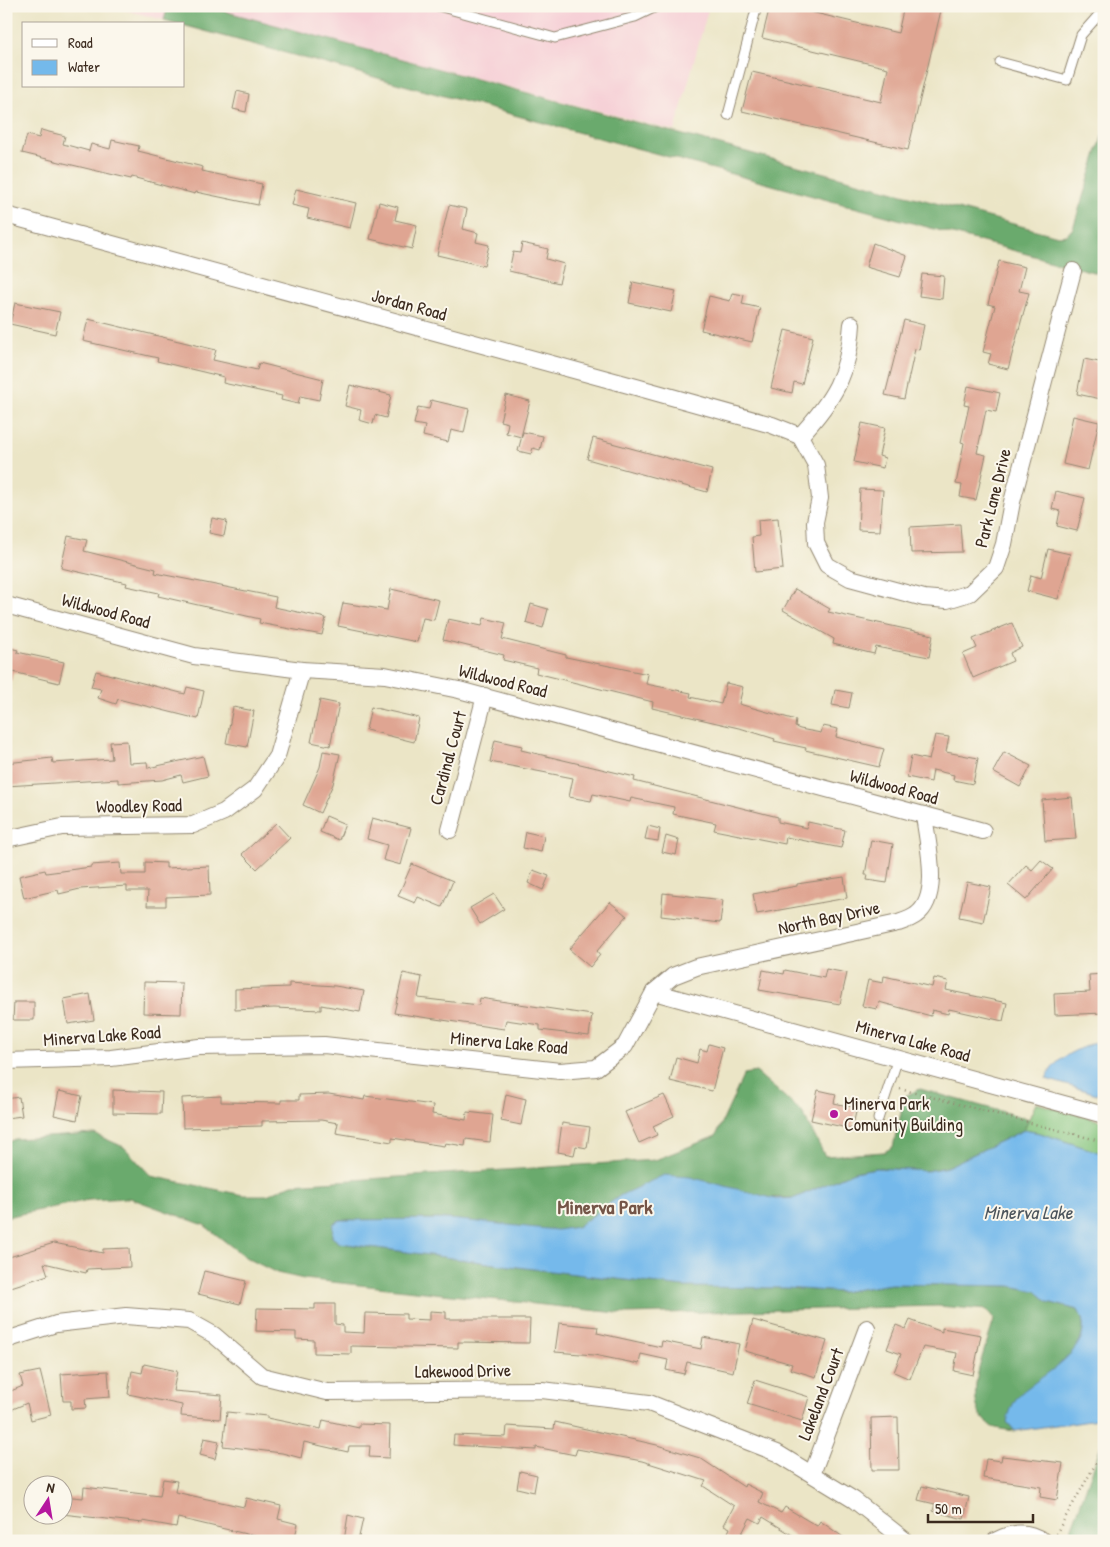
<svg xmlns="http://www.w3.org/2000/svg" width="1110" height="1547" viewBox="0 0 1110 1547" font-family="'Patrick Hand',sans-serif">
<rect width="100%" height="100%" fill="#fbf7ec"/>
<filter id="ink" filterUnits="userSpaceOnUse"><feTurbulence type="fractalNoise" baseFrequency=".02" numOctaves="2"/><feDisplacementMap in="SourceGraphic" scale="10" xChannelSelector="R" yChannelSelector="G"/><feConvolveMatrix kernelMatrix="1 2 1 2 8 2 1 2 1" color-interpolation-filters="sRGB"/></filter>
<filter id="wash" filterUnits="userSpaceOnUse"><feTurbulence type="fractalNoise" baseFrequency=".0096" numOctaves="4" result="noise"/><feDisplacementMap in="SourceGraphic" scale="20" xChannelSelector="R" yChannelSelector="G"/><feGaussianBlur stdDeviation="1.12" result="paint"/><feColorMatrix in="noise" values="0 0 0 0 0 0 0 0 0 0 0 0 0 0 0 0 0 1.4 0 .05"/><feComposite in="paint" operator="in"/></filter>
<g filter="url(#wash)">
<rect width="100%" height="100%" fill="#ebe5c6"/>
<!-- built -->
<g fill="#f6cfd6">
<polygon points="110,6 168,6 164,20"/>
<polygon points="205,6 709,6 675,131"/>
</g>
<!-- green -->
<polygon fill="#84c57e" stroke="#60784e" points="1036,1103 1104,1122 1104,1154 1040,1133 1024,1130"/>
<!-- forest -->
<g fill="#6baa6d" stroke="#536a46">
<polygon points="168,6 205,6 1058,236 1067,235 1073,228 1104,131 1104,275 164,20"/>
<path d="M756,1072L802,1112L825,1156L884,1152L893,1147L905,1096L920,1089L1029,1119L1024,1130L947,1167L927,1171L876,1168L854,1172L795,1198L621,1195L577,1227L557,1231L450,1219L340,1220L333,1224L332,1237L340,1243L525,1268L684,1287L786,1288L841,1292L891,1284L1011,1286L1036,1291L1048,1302L1078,1310C1087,1324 1083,1338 1075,1350L1007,1422L1015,1431C1008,1430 994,1429 989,1425C959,1401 987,1349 994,1319L987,1310L938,1306L627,1314L304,1279L277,1273L245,1257L204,1225L130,1198L89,1200L6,1217V1143L15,1139L94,1134L124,1147L151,1176L243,1195H267L292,1184L655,1160L716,1136L744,1074Z"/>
<polygon points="1104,1437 1104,1541 1093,1541 1096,1535 1070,1533"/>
</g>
<!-- water -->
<g fill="#74b9eb" stroke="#587284">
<path d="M1104,1039V1096L1046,1079C1055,1055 1082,1048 1104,1039Z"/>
<path d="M1024,1130L1040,1133L1104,1154V1418L1015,1431L1007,1422C1009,1413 1013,1401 1020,1394C1042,1374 1101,1347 1078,1310L1048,1302L1036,1291L1011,1286L891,1284L841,1292L786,1288L684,1287L525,1268L340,1243L332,1237L333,1224L340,1220L450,1219L557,1230L577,1227L621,1195L664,1175L690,1177L776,1199L795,1198L854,1172L876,1168L927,1171L947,1167Z"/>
</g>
<g id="blocks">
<!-- building -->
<g fill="#dfa592">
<polygon points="770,6 786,6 898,33 904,6 942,6 908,150 742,111 752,72 881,102 888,68 762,38"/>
<polygon points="237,91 249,94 246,112 233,109"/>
<polygon points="41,130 65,136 63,144 89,151 91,144 110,149 112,140 139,146 138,151 203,167 202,171 262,184 258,205 196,192 195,194 132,177 131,179 22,153 27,135 39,138"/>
<polygon points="296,189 356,203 350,228 307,218 309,209 292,205"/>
<polygon points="379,202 398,207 395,220 417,225 412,249 370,239"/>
<polygon points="449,205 467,209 463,229 478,233 476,242 489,245 484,266 437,255"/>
<polygon points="522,243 548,249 546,259 564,264 559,283 509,271 513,252 520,253"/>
<polygon points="873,243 907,256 900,277 866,267"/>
<polygon points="999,261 1025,267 1019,291 1029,293 1008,369 988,364 991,354 983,352 995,306 988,304"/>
<polygon points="922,274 944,276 942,299 919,296"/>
<polygon points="633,282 676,291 671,312 629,303"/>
<polygon points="732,293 744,295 742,304 760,308 752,342 701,330 709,296 730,301"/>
<polygon points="15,303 60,312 55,334 10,324"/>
<polygon points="88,319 216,350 213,360 257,370 259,363 323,379 319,400 300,396 298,404 281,400 282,396 223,383 224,377 157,361 158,358 83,341"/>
<polygon points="904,320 924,325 919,350 915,349 904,399 885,395"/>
<polygon points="785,330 813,337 802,384 794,382 792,393 771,388"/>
<polygon points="1084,359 1104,363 1101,399 1077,394"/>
<polygon points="350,385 391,395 386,418 375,415 373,424 359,420 361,410 345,406"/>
<polygon points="968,386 1000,393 996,412 986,410 977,453 986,455 976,500 960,497 962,485 956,484 964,443 961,442 969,406 964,405"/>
<polygon points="506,395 530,401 521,437 506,433 508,423 500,421"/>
<polygon points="431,400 469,409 464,433 451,430 448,442 423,436 425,426 414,424 418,407 429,409"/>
<polygon points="1073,416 1099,422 1088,470 1063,464"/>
<polygon points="862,423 885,428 879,456 885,458 883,468 854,462"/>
<polygon points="523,432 543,436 540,450 533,448 531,454 518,451"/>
<polygon points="593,438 712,470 707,492 587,459"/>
<polygon points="860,489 883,490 880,531 858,530"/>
<polygon points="1056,491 1085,498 1077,531 1057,526 1060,511 1052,509"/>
<polygon points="212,518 227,521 224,536 209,533"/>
<polygon points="778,518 783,569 755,572 752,537 759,536 758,520"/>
<polygon points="960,524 962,552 911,553 910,527"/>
<polygon points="68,536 87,540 84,551 156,569 155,573 276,597 274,607 326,618 322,635 259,623 260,619 158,596 159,593 126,586 127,583 61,568"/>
<polygon points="1048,549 1070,554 1058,599 1027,591 1031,575 1041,578"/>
<polygon points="391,589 439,600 434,620 423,618 417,642 338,626 343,603 387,610"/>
<polygon points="795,589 830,609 828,612 933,635 929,657 876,647 874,654 833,644 834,639 783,610"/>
<polygon points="531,604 548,609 543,628 526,623"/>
<polygon points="484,618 506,623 502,639 566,655 566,657 648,674 646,684 691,693 690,697 721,704 726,683 743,687 739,704 796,720 795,727 800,729 821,733 823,726 838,729 836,737 884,749 879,767 805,750 806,748 774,741 775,739 743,729 652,708 653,702 536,673 537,668 503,660 504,655 443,640 448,619 482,626"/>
<polygon points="1012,623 1022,647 1010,653 1013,661 973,678 963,654 977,648 973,639"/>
<polygon points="6,647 18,650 17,652 64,662 59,683 13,672 11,681 6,680"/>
<polygon points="96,671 185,694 187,687 204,691 198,719 118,699 116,704 98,698 101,689 91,687"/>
<polygon points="835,690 852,693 849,708 832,705"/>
<polygon points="320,700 339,704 330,746 311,742"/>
<polygon points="233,707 254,711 247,747 226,743"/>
<polygon points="371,707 419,718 414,742 366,730"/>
<polygon points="935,735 949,737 946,752 978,758 973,784 953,780 954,775 933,770 931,782 907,777 911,756 929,760"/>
<polygon points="495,740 522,746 521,750 635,777 634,781 778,817 778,822 807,828 808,822 845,830 841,848 786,837 785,844 714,830 716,823 673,814 674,807 631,798 630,802 593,794 591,801 569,797 573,778 490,762"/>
<polygon points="127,741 129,763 147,762 148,768 203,756 208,776 183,782 181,775 162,780 118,783 118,779 6,786 6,763 52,758 53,763 112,759 110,742"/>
<polygon points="323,751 340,754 333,784 320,813 303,805 320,767"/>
<polygon points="1004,752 1031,766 1020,787 993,772"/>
<polygon points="1072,797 1076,839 1045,841 1042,800"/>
<polygon points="326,816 345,824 339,840 320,832"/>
<polygon points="372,818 411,828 401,865 383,860 387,845 367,839"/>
<polygon points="276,823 290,838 257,869 242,854"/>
<polygon points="648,826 660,829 658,841 645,839"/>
<polygon points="526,832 544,836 541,852 523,848"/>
<polygon points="666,836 679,840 676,855 662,852"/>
<polygon points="871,840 893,844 887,883 867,880 868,875 865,875"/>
<polygon points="1041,860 1053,869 1026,900 1008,885 1026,865 1032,870"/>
<polygon points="145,862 166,863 166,868 209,866 210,895 166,897 166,906 147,906 148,891 127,891 127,886 80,889 59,894 58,890 24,898 19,876 45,870 46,873 91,867 91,865 120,863 121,874 145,874"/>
<polygon points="412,864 453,881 442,907 418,897 415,903 398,896"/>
<polygon points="533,870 549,876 543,890 528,883"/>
<polygon points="844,877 847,898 757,914 753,894 797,886 797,884"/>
<polygon points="967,882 991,887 983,922 959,917"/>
<polygon points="663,893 723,900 720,923 661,916"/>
<polygon points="494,894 504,909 480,924 470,908"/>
<polygon points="610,902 627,916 597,951 600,955 590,967 569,949"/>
<polygon points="826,969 847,973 840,1004 759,990 763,970 784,974 785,970 824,978"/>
<polygon points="403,973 422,977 418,998 479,1005 480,998 592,1015 589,1036 540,1030 540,1025 506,1020 504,1029 394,1013"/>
<polygon points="1104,974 1104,1013 1055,1015 1054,994 1090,992 1089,975"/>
<polygon points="884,976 932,987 934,978 948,981 946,990 1007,1003 1003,1021 949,1009 948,1014 932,1010 931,1016 879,1002 877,1009 862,1006 868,980 883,983"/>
<polygon points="144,982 182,983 181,1014 143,1013"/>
<polygon points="289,983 335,986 364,991 360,1012 321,1005 321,1010 274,1008 235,1010 235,989 289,987"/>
<polygon points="90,994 94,1020 68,1024 64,999"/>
<polygon points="14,1002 34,1002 34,1020 13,1020"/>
<polygon points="709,1044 723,1048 712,1091 670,1081 676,1057 697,1063 700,1049 707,1051"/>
<polygon points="113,1090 162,1092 161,1114 113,1113"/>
<polygon points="818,1090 836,1094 834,1103 857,1108 852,1129 811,1120"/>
<polygon points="59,1091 82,1096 77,1120 54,1115"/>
<polygon points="329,1094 364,1100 365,1096 433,1105 432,1114 466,1120 467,1112 493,1115 490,1142 466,1139 465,1146 445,1143 444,1146 392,1138 392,1142 336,1133 338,1123 321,1120 262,1121 262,1126 183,1128 182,1098 221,1096 221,1102 281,1103 281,1100 299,1100 299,1095"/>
<polygon points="506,1094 526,1099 521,1125 501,1121"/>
<polygon points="664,1095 674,1116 653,1126 657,1135 639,1143 625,1112"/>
<polygon points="19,1097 22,1116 6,1118 6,1099"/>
<polygon points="562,1123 590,1127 587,1148 576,1146 574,1155 558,1152"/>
<polygon points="54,1243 103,1253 103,1249 129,1248 130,1267 87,1269 86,1273 44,1263 48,1275 8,1288 6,1258"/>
<polygon points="204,1271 246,1281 240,1304 198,1294"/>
<polygon points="315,1304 335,1304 335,1324 343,1325 343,1332 364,1333 365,1313 406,1314 406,1319 430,1320 430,1311 446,1312 446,1319 530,1319 529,1343 458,1342 458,1348 351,1346 351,1354 314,1353 314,1340 296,1339 296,1332 256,1331 257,1308 315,1309"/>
<polygon points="753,1320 827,1341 816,1377 790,1369 792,1364 745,1351"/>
<polygon points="910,1320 942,1332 942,1328 981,1335 973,1375 954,1371 957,1353 923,1347 910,1379 894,1372 901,1354 887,1349 896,1325 906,1329"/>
<polygon points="559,1323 598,1327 597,1333 661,1347 662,1341 701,1349 703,1337 739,1344 733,1372 687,1362 684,1374 666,1370 668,1360 641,1354 639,1364 594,1355 555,1352"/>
<polygon points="144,1364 177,1371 173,1391 222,1395 220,1419 181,1416 182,1405 128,1394 132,1371 142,1373"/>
<polygon points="40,1371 51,1415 31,1420 27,1403 6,1412 6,1393 23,1386 20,1375"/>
<polygon points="108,1371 110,1397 85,1399 86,1408 71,1409 71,1401 63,1401 61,1374"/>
<polygon points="755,1380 809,1397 802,1421 747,1404"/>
<polygon points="227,1412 267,1416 267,1418 321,1429 323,1420 359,1428 359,1424 390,1425 389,1458 369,1457 370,1446 349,1446 348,1452 304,1442 301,1458 282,1453 223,1446"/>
<polygon points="898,1417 899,1470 872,1470 871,1418"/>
<polygon points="555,1422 657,1445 700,1458 744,1487 745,1484 763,1493 759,1502 781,1513 785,1507 817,1526 820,1521 849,1541 802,1541 763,1517 760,1523 750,1518 738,1541 733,1541 726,1537 730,1528 724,1525 734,1506 703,1486 706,1481 642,1461 577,1449 575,1455 536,1447 536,1450 453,1445 454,1435 506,1437 507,1426 554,1429"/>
<polygon points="204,1438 219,1441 215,1459 200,1455"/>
<polygon points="1002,1456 1063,1463 1057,1500 1040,1497 1041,1487 983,1478 986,1459 1001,1461"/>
<polygon points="520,1471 537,1475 534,1492 517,1488"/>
<polygon points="163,1479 177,1481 175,1492 244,1507 246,1498 281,1506 278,1519 298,1524 294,1541 276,1541 178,1518 176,1527 143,1521 143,1523 62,1514 62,1496 83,1498 84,1487 160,1496"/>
<polygon points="922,1486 969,1497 964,1519 933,1511 935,1504 918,1500"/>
<polygon points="348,1515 363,1519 358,1541 344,1541"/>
</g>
</g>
</g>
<g filter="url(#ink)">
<use href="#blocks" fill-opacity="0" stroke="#938872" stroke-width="1"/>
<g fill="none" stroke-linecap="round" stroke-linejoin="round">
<!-- service casing -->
<g stroke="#938872" stroke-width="11">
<g id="service">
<polyline points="438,6 555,38 635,17 658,6"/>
<polyline points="1000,62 1067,80 1081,35 1104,9"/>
<polyline points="728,115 757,6"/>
<polyline points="878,1119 898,1058"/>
</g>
</g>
<!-- minor casing -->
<g stroke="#938872" stroke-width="18">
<g id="minor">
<polyline points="6,215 636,387 772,425 800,436"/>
<polyline points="800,436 816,465 820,498 815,522 816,543 827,565 850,578 924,598 947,600 970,593 996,568 1004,544 1012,502 1073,271"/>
<path d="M800,436C833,400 849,375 852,324"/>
<polyline points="6,605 194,656 302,670 385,675 459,690 983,831"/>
<polyline points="450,830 485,696"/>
<polyline points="6,839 62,827 193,825 224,812 255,789 277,756 302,670"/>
<polyline points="654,992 1104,1115"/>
<path d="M6,1061L111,1058L199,1047L324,1045L560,1071L596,1068L625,1046L654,992L673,976L696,967L898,923C904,921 911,919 916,915C942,897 927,842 924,815"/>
<polyline points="6,1340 56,1324 126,1316 189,1321 214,1335 262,1376 327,1392 542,1390 649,1403 777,1453 854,1500 906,1541"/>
<polyline points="812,1474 867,1328"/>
<path d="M995,1541C1012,1532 1027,1530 1043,1541"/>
</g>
</g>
<!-- path -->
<g stroke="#938872" stroke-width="2.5" stroke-dasharray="1 4" stroke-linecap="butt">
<polyline points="900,1089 1104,1142"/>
<polyline points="1056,1534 1104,1449"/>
</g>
<!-- service -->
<use href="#service" stroke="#fff" stroke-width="9"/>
<!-- minor -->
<use href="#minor" stroke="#fff" stroke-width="16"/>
</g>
</g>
<!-- markers -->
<circle fill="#b5179e" stroke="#fbf7ec" stroke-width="2" cx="834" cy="1114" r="5"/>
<g text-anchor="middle" stroke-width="4" stroke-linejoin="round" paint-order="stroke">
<!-- street labels -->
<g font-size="18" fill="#3b2a1e" stroke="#fbf7ec">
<text transform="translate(409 305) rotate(15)" y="6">Jordan Road</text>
<text transform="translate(993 498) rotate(-76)" y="6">Park Lane Drive</text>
<text transform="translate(106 611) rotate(15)" y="6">Wildwood Road</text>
<text transform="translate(503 681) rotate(14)" y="6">Wildwood Road</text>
<text transform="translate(448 758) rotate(-75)" y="6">Cardinal Court</text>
<text transform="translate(894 787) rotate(15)" y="6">Wildwood Road</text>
<text transform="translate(139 806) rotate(-1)" y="6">Woodley Road</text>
<text transform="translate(829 918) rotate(-12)" y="6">North Bay Drive</text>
<text transform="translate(102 1036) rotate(-4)" y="6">Minerva Lake Road</text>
<text transform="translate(913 1041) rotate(15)" y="6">Minerva Lake Road</text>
<text transform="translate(509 1043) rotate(5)" y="6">Minerva Lake Road</text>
<text transform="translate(463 1371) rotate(-1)" y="6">Lakewood Drive</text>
<text transform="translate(821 1394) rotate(-69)" y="6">Lakeland Court</text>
</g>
<!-- poi labels -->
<g font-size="18" fill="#3b2a1e" stroke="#fbf7ec" text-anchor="start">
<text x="844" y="1110">Minerva Park<tspan x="844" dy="21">Comunity Building</tspan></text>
</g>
<!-- water labels -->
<g font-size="19" font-style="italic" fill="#4c555c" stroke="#fbf7ec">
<text x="1028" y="1219">Minerva Lake</text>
</g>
<!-- quarter labels -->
<g font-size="20" font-weight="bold" fill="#745547" stroke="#fbf7ec">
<text x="605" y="1214">Minerva Park</text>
</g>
</g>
<!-- margin -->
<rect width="1110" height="1547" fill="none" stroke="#fbf7ec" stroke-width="25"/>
<!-- legend -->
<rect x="22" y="22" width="162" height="65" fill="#fbf7ec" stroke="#aea59a"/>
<rect x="32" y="39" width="25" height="8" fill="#ffffff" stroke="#aea59a"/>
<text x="68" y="48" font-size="15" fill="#3b2a1e">Road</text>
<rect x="32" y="60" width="25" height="15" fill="#74b9eb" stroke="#aea59a"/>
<text x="68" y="72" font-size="15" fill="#3b2a1e">Water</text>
<!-- north arrow -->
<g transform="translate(48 1500) rotate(12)"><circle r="24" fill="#fbf7ec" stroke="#aea59a"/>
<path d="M0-4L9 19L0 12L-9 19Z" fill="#b5179e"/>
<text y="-8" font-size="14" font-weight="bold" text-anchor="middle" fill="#3b2a1e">N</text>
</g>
<!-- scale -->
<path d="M928 1514v8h105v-8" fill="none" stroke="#3b2a1e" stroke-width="2.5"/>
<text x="935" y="1514" font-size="15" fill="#3b2a1e" stroke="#fbf7ec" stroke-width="4" paint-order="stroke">50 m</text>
</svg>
